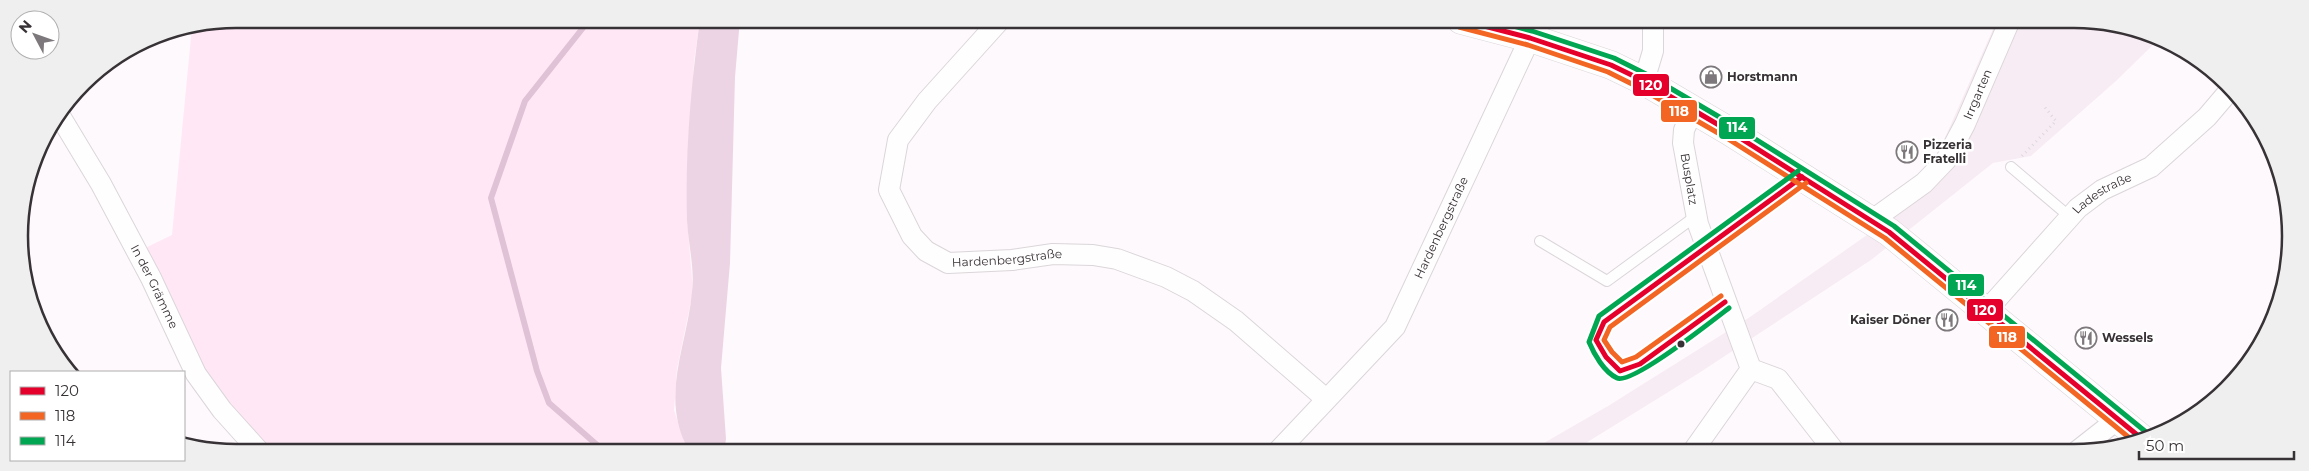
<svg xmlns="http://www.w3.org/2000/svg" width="2309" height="471" viewBox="0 0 2309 471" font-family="Montserrat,sans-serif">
<rect width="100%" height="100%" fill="#fef9fc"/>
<!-- built -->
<polygon fill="#f8ecf4" points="1997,20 2102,21 2158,40 2116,81 2031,156 1993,163 1871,260 1699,373 1573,451 1530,451 1608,406 1750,317 1924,195 1969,153 1936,158"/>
<!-- green -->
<path fill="#ffe7f5" d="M236,19H700L694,61L687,219L693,291L677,369L674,410L684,441L689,451L271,450C209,400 177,319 141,250L172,235L192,27Z"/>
<!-- forest -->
<path fill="#edd4e4" d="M700,19H740L735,77L730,263L721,368L726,439L724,451H689C659,397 687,347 692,292C695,269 688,243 687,220C685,153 691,85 700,19Z"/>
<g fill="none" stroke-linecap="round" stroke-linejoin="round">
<!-- stream -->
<polyline stroke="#dfc2d5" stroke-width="6" points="590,19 525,101 491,198 537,371 549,403 604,451"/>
<!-- lane casing -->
<g stroke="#dbd6d9" stroke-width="12">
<g id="lane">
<polyline points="2011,167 2070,217"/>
<polyline points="1540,241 1607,281 1696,216"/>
<polyline points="1705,249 1604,322 1596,340 1606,357 1620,371 1640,364 1725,302"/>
</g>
</g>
<!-- street casing -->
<g stroke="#dbd6d9" stroke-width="22">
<g id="street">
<path id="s1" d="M1001,19L927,101L898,140L889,190L912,236L926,251L948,263L1012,260L1053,254L1093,255L1117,259L1166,277L1193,291L1236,321L1326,399"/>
<polyline points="1644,81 1653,51 1653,20"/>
<path id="s2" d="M60,116L101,184L151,278L196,374L222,410L258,450"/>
<path id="s3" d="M1871,221L1924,183L1946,160L1965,124L2010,20"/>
<polyline points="1705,249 1802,177"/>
<path id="s4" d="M1987,310L2078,208L2102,190L2151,167L2207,117L2230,90"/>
<polyline points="1751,369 1778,379 1835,452"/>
<path id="s5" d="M1278,451L1395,327L1530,38"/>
<polyline points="1693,451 1751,369 1698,224 1683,143 1684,130 1693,110"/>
<polyline points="2076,452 2118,419"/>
</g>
</g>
<!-- secondary casing -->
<g stroke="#dbd6d9" stroke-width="29">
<polyline id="secondary" points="1461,20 1530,38 1611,65 1644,81 1729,131 1889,232 2141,438"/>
</g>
<!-- path -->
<polyline stroke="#dad9da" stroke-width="3" stroke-dasharray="1 4" stroke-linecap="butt" points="2022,156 2056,121 2043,105"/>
<!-- lane -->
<use href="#lane" stroke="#fffeff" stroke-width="10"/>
<!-- street -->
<use href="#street" stroke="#fffeff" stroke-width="20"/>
<!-- secondary -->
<use href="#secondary" stroke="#fffeff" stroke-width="28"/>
<!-- bus-1 casing -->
<g stroke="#fff" stroke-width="9">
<g id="bus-1">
<polyline points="1461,20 1530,38 1611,65 1644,81 1729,131 1889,232 2141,438"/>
<polyline points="1725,302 1640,364 1620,371 1606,357 1596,340 1604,322 1802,177"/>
</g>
</g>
<!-- bus-2 casing -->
<g stroke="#fff" stroke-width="9">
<g id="bus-2">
<polyline points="1459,27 1528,45 1608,72 1640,88 1725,137 1885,238 2132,440"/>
<polyline points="1721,296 1636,357 1622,362 1612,352 1604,340 1610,327 1806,183"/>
</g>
</g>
<!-- bus-3 casing -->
<g stroke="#fff" stroke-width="9">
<g id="bus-3">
<polyline points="1491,20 1532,31 1614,58 1648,75 1733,125 1894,226 2146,432"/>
<path d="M1729,308C1713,320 1632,385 1617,378C1604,372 1594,354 1589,342L1599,316L1798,171"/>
</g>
</g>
<!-- bus-1 -->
<use href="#bus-1" stroke="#e4002b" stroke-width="5"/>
<!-- bus-2 -->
<use href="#bus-2" stroke="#f26522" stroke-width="5"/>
<!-- bus-3 -->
<use href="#bus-3" stroke="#00a651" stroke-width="5"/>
</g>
<!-- icons -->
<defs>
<g id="shop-ring" transform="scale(1.125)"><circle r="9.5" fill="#fff" stroke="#7d787b" stroke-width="1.5"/><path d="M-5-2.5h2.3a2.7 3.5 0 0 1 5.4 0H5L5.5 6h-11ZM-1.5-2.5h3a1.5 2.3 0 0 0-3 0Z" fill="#7d787b"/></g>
<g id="restaurant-ring" transform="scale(1.125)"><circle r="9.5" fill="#fff" stroke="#7d787b" stroke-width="1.5"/><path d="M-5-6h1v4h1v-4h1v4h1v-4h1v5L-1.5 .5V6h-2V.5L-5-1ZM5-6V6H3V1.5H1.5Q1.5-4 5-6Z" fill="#7d787b"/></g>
</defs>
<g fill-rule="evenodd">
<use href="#shop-ring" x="1711" y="77"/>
<use href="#restaurant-ring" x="1907" y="152"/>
<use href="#restaurant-ring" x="1947" y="320"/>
<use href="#restaurant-ring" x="2086" y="338"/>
</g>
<!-- markers -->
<circle fill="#373235" stroke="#fff" stroke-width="2" cx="1681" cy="344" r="4.5"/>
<g text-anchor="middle" stroke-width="5" stroke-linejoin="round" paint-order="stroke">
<!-- poi labels -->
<g font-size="12" font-weight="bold" fill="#373235" stroke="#fff" text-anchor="start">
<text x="1727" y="81">Horstmann</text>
<text x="1923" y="149">Pizzeria<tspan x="1923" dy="14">Fratelli</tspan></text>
<text x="1931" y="324" text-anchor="end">Kaiser Döner</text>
<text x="2102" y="342">Wessels</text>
</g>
<!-- street labels -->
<g font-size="12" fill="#373235" stroke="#fff">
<text dy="4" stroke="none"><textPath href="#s3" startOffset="170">Irrgarten</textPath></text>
<text transform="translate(1689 179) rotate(80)" y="4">Busplatz</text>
<text dy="4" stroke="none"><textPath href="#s4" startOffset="165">Ladestraße</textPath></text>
<text dy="4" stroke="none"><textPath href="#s5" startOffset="280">Hardenbergstraße</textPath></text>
<text dy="4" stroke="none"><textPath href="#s1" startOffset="366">Hardenbergstraße</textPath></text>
<text dy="4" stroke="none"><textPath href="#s2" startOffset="195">In der Grämme</textPath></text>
</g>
</g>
<!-- crop -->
<path d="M0 0H2309V471H0ZM236 28H2074A208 208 0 0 1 2282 236V236A208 208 0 0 1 2074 444H236A208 208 0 0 1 28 236V236A208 208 0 0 1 236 28Z" fill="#efefef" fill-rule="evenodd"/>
<path fill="none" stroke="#373235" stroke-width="2.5" d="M236 28H2074A208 208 0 0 1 2282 236V236A208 208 0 0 1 2074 444H236A208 208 0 0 1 28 236V236A208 208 0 0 1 236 28Z"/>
<g stroke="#fff" stroke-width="2">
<rect x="1632" y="73" width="38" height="24" rx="5" fill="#e4002b"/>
<rect x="1660" y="99" width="38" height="24" rx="5" fill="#f26522"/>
<rect x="1718" y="116" width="38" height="24" rx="5" fill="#00a651"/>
<rect x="1947" y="273" width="38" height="24" rx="5" fill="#00a651"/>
<rect x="1966" y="298" width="38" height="24" rx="5" fill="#e4002b"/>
<rect x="1988" y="325" width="38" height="24" rx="5" fill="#f26522"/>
</g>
<g font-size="14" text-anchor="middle" font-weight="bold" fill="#fff">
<text x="1651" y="90">120</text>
<text x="1679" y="116">118</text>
<text x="1737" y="132">114</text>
<text x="1966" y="290">114</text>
<text x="1985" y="315">120</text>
<text x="2007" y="342">118</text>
</g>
<!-- legend -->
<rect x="10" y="371" width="175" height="90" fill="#ffffff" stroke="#afadae"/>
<rect x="20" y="387" width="25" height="8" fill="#e4002b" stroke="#afadae"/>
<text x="55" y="396" font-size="15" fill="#373235">120</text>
<rect x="20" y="412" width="25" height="8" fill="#f26522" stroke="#afadae"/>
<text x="55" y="421" font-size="15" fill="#373235">118</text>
<rect x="20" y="437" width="25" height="8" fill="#00a651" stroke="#afadae"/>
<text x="55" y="446" font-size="15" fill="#373235">114</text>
<!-- north arrow -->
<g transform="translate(35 35) rotate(311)"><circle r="24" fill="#ffffff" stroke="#afadae"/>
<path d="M0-4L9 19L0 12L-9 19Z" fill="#7d787b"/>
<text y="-8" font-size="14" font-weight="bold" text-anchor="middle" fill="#373235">N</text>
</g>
<!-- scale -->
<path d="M2139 451v8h155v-8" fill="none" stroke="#373235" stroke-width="2.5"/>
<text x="2146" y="451" font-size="15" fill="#373235" stroke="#ffffff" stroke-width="4" paint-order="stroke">50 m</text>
</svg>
